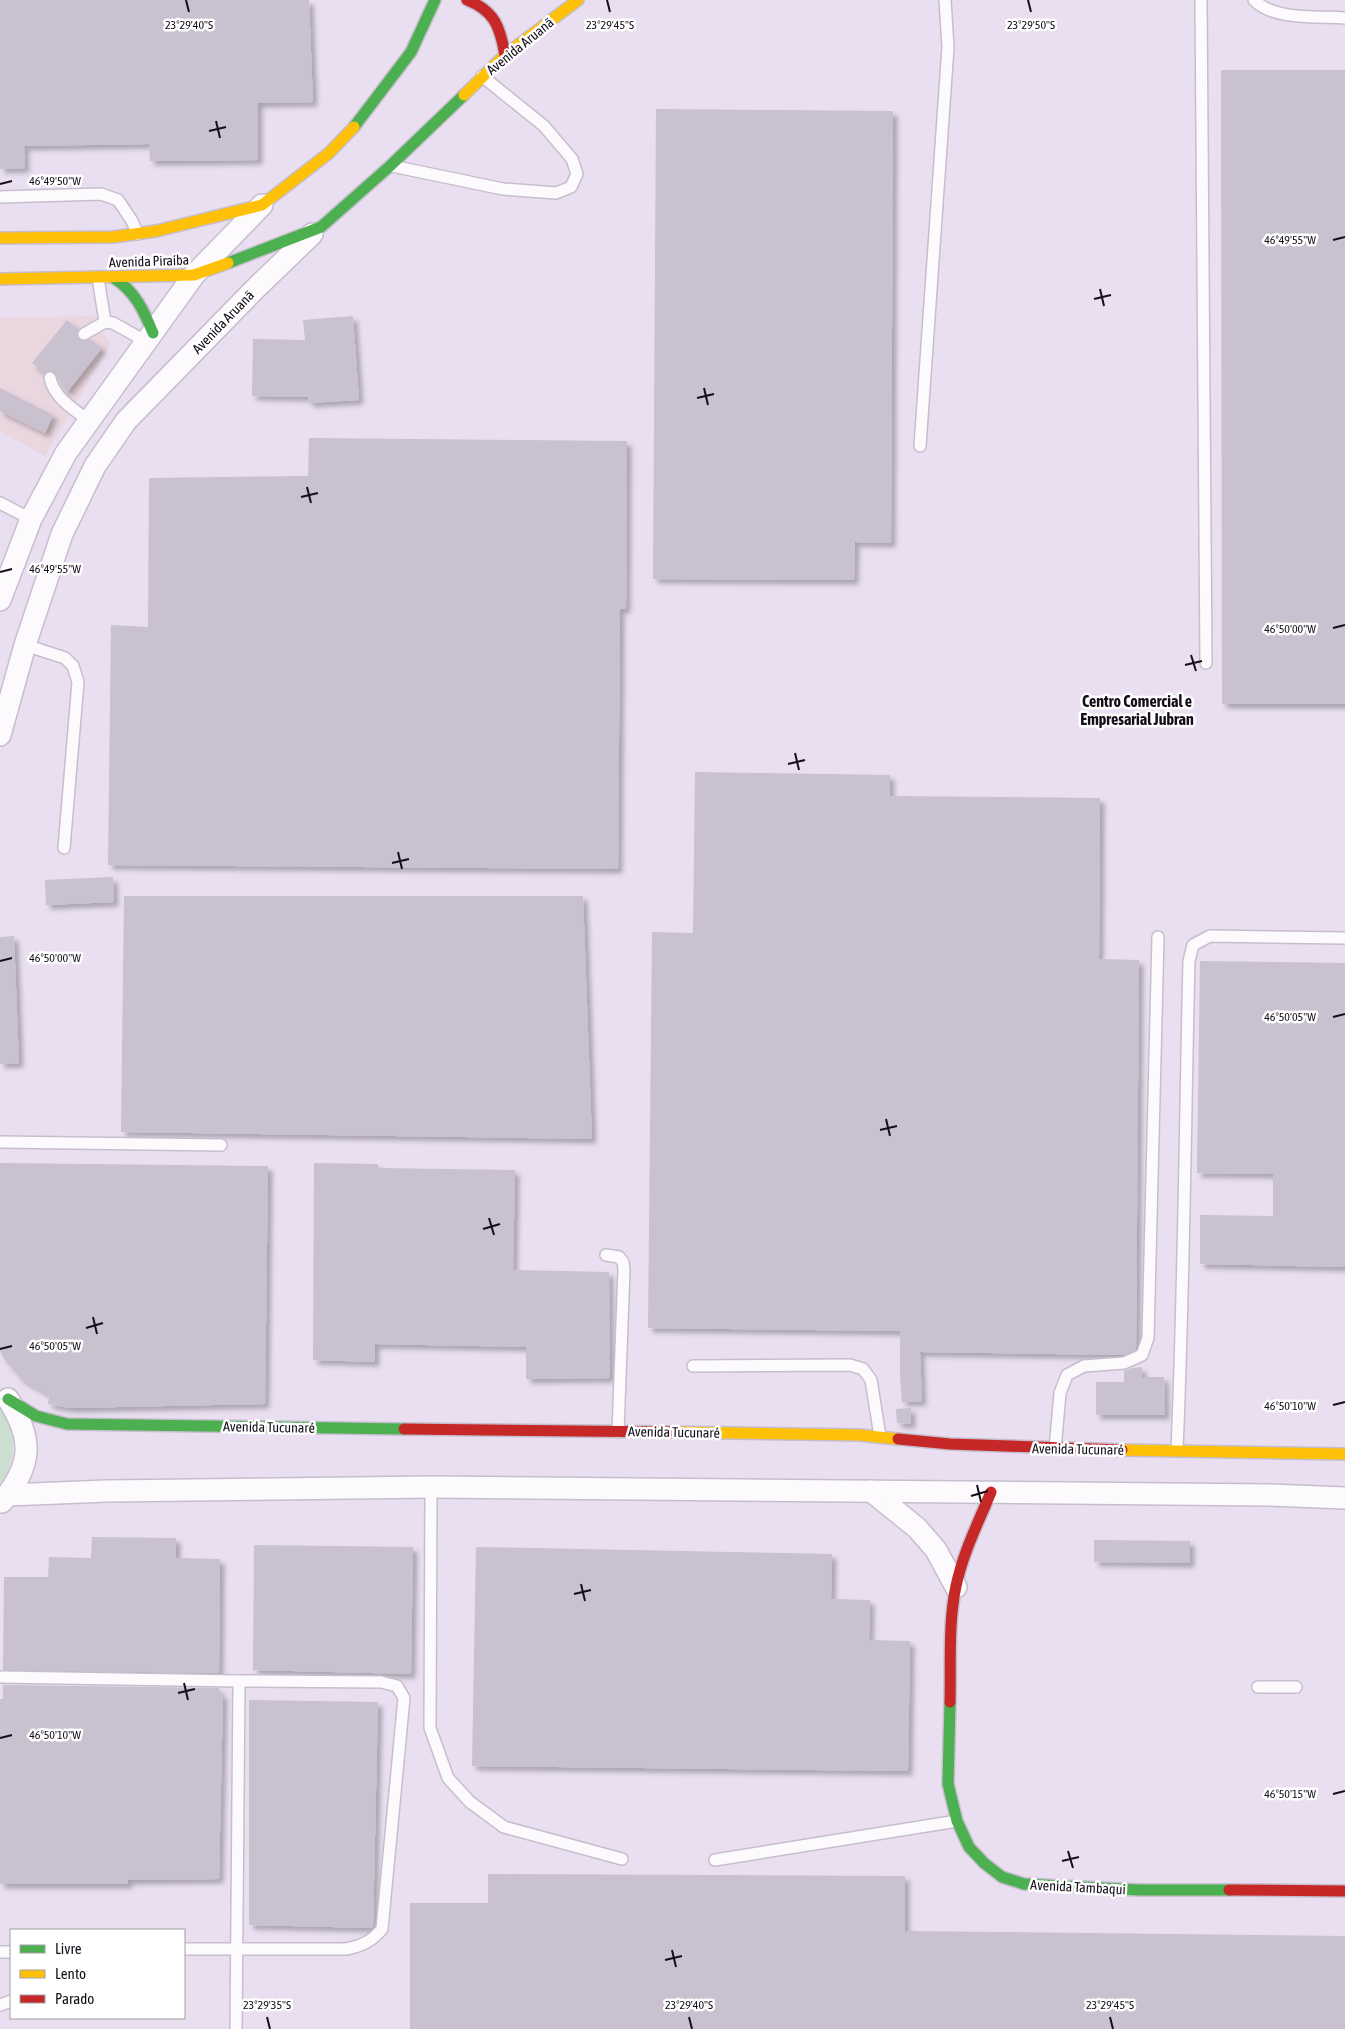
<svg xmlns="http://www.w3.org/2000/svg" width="1345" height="2029" viewBox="0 0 1345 2029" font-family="'Asap Condensed',sans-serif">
<defs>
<filter id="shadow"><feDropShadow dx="4.5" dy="4.5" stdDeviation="2.5" flood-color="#0004"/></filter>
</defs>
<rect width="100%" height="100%" fill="#e9dff1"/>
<!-- commercial -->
<polygon fill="#e9d6df" points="95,316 110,345 45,456 0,431 0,318"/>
<!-- green -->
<path fill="#cbdecf" d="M0,1407C19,1429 17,1462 0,1484Z"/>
<!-- building -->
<g fill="#c9c1cf" filter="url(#shadow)">
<polygon points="0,0 309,0 313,102 258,103 258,160 150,161 149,144 24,146 25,168 0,169"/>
<polygon points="1221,70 1345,70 1345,704 1222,704"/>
<polygon points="656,109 893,111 891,543 855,542 854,580 653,579"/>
<polygon points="353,316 359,400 309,403 308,397 252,396 253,339 305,340 303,320"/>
<polygon points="67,320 78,329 77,334 80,340 84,341 90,339 102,348 67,392 62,387 55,372 48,371 44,373 32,363"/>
<polygon points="0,388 53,415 45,433 0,411"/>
<polygon points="309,438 627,441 626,609 620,609 618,869 108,865 111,625 148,627 149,478 308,476"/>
<polygon points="695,772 890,775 890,796 1100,798 1099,959 1139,960 1136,1350 1124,1355 920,1352 922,1401 902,1402 900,1375 900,1331 648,1328 652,932 693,933"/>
<polygon points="113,877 114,902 46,905 45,880"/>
<polygon points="124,896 583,896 592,1139 121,1132"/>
<polygon points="14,936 19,1063 0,1064 0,937"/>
<polygon points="1200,961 1345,963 1345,1267 1200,1264 1200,1215 1273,1216 1273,1174 1197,1173"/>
<polygon points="0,1163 268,1166 265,1404 70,1408 48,1404 49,1395 21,1379 4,1359 0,1351"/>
<polygon points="314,1163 378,1164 378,1168 515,1170 513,1270 609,1272 610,1378 526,1379 526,1347 375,1344 375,1362 313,1360"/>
<polygon points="1142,1367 1142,1377 1164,1377 1165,1415 1096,1415 1096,1382 1124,1382 1124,1371 1132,1368"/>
<polygon points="911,1408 911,1424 897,1423 896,1409"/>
<polygon points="92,1537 176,1538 176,1558 220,1559 219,1673 3,1670 4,1577 48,1577 49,1557 91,1558"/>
<polygon points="1094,1540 1190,1541 1190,1563 1094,1562"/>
<polygon points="254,1545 413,1547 411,1674 253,1670"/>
<polygon points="476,1547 832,1554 831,1599 870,1600 869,1640 910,1641 908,1771 472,1766"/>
<polygon points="3,1685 219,1688 219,1694 223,1694 219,1879 128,1880 128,1884 0,1884 0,1699 3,1699"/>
<polygon points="249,1700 378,1702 373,1928 249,1925"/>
<polygon points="488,1874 905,1876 905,1931 1345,1936 1345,2029 410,2029 410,1903 488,1903"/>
</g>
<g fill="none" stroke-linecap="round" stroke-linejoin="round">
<!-- lane casing -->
<g stroke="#c6becd" stroke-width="14">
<g id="lane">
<polyline points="1201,0 1206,663"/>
<path d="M1254,0C1275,21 1317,16 1345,18"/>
<polyline points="392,166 503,189 556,193 571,187 577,174 572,159 544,126 482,76"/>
<polyline points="0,197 101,194 118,200 132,221 138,234"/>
<polyline points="98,278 105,322"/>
<polyline points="84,334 105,322 113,323 147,342"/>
<path d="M50,378C54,398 74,409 89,421"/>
<polyline points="920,446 948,47 945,0"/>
<polyline points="0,503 31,519"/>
<polyline points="25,645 65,658 73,666 78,682 64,848"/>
<polyline points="0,1142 221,1145"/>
<polyline points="606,1255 619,1257 623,1262 624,1269 618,1432"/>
<polyline points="693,1366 850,1365 863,1369 871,1380 880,1436"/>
<polyline points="1055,1449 1060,1393 1067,1375 1084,1366 1124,1363 1142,1355 1148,1338 1158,937"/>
<path d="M1177,1450C1184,1287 1185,1124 1189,961L1193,945L1210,936L1345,938"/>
<polyline points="431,1487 430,1728 448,1778 470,1802 504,1827 622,1859"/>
<polyline points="0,1677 239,1681 236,2029"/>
<polyline points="1258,1687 1296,1687"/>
<polyline points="715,1860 957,1821"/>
<path d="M184,1949H346C362,1946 372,1941 382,1929L404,1698L397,1686L381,1682L239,1681"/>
<polyline points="0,1952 11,1952"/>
<polyline points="0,2005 11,2001"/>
</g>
</g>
<!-- street casing -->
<g stroke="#c6becd" stroke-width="24">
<g id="street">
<polyline points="0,600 31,519 66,453 194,275 262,205"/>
<polyline points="0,735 25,645 62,534 95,466 126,421 255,289 312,234"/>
<polyline points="871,1491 917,1528 936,1550 956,1587"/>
<polyline points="8,1495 106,1491 431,1487 1269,1495 1345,1498"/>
<path d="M2,1502C32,1465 34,1440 8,1399"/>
</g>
</g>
<!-- fast casing -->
<g stroke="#c6becd" stroke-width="14">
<g id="fast">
<polyline points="354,127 411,52 435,0"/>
<polyline points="228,263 321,227 390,166 464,95"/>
<path d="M114,278C135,291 144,311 153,333"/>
<polyline points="8,1399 36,1416 67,1424 404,1429"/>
<polyline points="950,1702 948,1784 957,1821 969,1847 984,1863 1002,1877 1024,1884 1139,1890 1229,1890"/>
</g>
</g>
<!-- slow casing -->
<g stroke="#c6becd" stroke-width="14">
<g id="slow">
<polyline points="464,95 505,55 578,0"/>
<polyline points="0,238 113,237 156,231 262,205 329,153 354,127"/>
<polyline points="0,279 194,275 228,263"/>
<polyline points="669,1432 859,1435 898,1439"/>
<polyline points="1122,1450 1345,1454"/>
</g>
</g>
<!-- jam casing -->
<g stroke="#c6becd" stroke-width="14">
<g id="jam">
<path d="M467,0C495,11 500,27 505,55"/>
<polyline points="404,1429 669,1432"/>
<polyline points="898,1439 950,1444 1122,1450"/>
<path d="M950,1702C951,1664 948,1624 956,1586C963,1553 978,1523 991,1492"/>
<polyline points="1229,1890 1345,1891"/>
</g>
</g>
<!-- lane -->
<use href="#lane" stroke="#fcfafd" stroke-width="11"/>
<!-- street -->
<use href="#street" stroke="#fcfafd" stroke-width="21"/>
<!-- fast -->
<use href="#fast" stroke="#4caf50" stroke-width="11"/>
<!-- slow -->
<use href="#slow" stroke="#ffc107" stroke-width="11"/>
<!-- jam -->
<use href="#jam" stroke="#c62828" stroke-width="11"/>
</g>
<!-- ticks -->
<path fill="none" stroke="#150e19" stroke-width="2" d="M186,0L189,12M607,0L610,12M1028,0L1031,12M216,121L220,138M209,131L226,127M0,184L12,181M1333,240L1345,237M1100,289L1104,306M1094,299L1111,295M704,388L708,405M697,398L714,394M307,487L311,503M301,497L318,493M0,572L12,569M1333,628L1345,625M1191,655L1196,671M1185,665L1202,661M795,753L799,770M788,764L805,760M398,852L402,869M392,863L409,859M0,961L12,958M1333,1017L1345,1014M886,1119L890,1136M880,1130L897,1126M489,1218L494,1235M483,1229L500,1224M93,1317L97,1334M86,1328L103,1323M0,1349L12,1346M1333,1405L1345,1402M977,1485L981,1502M971,1496L988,1491M581,1584L585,1601M574,1594L591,1590M184,1683L188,1700M178,1693L195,1689M0,1738L12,1735M1333,1794L1345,1791M1068,1851L1073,1868M1062,1861L1079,1857M672,1950L676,1967M665,1960L682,1956M267,2017L270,2029M689,2017L692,2029M1110,2017L1113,2029"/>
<g text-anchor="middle" stroke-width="5" stroke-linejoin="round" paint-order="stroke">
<!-- street labels -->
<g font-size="14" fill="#150e19" stroke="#fff">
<text transform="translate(520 46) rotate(-39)" y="5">Avenida Aruanã</text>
<text transform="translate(149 261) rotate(-2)" y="5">Avenida Piraíba</text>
<text transform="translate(223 322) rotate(-46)" y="5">Avenida Aruanã</text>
<text transform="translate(269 1427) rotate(1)" y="5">Avenida Tucunaré</text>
<text transform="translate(674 1432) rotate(1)" y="5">Avenida Tucunaré</text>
<text transform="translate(1078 1449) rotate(1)" y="5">Avenida Tucunaré</text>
<text transform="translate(1078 1887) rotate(3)" y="5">Avenida Tambaqui</text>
</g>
<!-- quarter labels -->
<g font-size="16" font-weight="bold" fill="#150e19" stroke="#fff">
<text x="1137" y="707">Centro Comercial e<tspan x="1137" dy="18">Empresarial Jubran</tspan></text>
</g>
</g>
<g font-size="12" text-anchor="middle" fill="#150e19" stroke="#fff" stroke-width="5" stroke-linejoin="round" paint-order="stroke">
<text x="189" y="29">23°29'40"S</text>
<text x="610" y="29">23°29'45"S</text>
<text x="1031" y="29">23°29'50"S</text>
<text x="55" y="185">46°49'50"W</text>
<text x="1290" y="244">46°49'55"W</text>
<text x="55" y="573">46°49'55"W</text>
<text x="1290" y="633">46°50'00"W</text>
<text x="55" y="962">46°50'00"W</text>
<text x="1290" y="1021">46°50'05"W</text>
<text x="55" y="1350">46°50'05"W</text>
<text x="1290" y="1410">46°50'10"W</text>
<text x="55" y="1739">46°50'10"W</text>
<text x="1290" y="1798">46°50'15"W</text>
<text x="267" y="2009">23°29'35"S</text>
<text x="689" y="2009">23°29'40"S</text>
<text x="1110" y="2009">23°29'45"S</text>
</g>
<!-- legend -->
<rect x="10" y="1929" width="175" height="90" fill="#ffffff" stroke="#a19fa3"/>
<rect x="20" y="1945" width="25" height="8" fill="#4caf50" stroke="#a19fa3"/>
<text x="55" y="1954" font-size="15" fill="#150e19">Livre</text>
<rect x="20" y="1970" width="25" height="8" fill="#ffc107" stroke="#a19fa3"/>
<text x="55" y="1979" font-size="15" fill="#150e19">Lento</text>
<rect x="20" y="1995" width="25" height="8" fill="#c62828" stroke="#a19fa3"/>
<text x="55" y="2004" font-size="15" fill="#150e19">Parado</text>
</svg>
